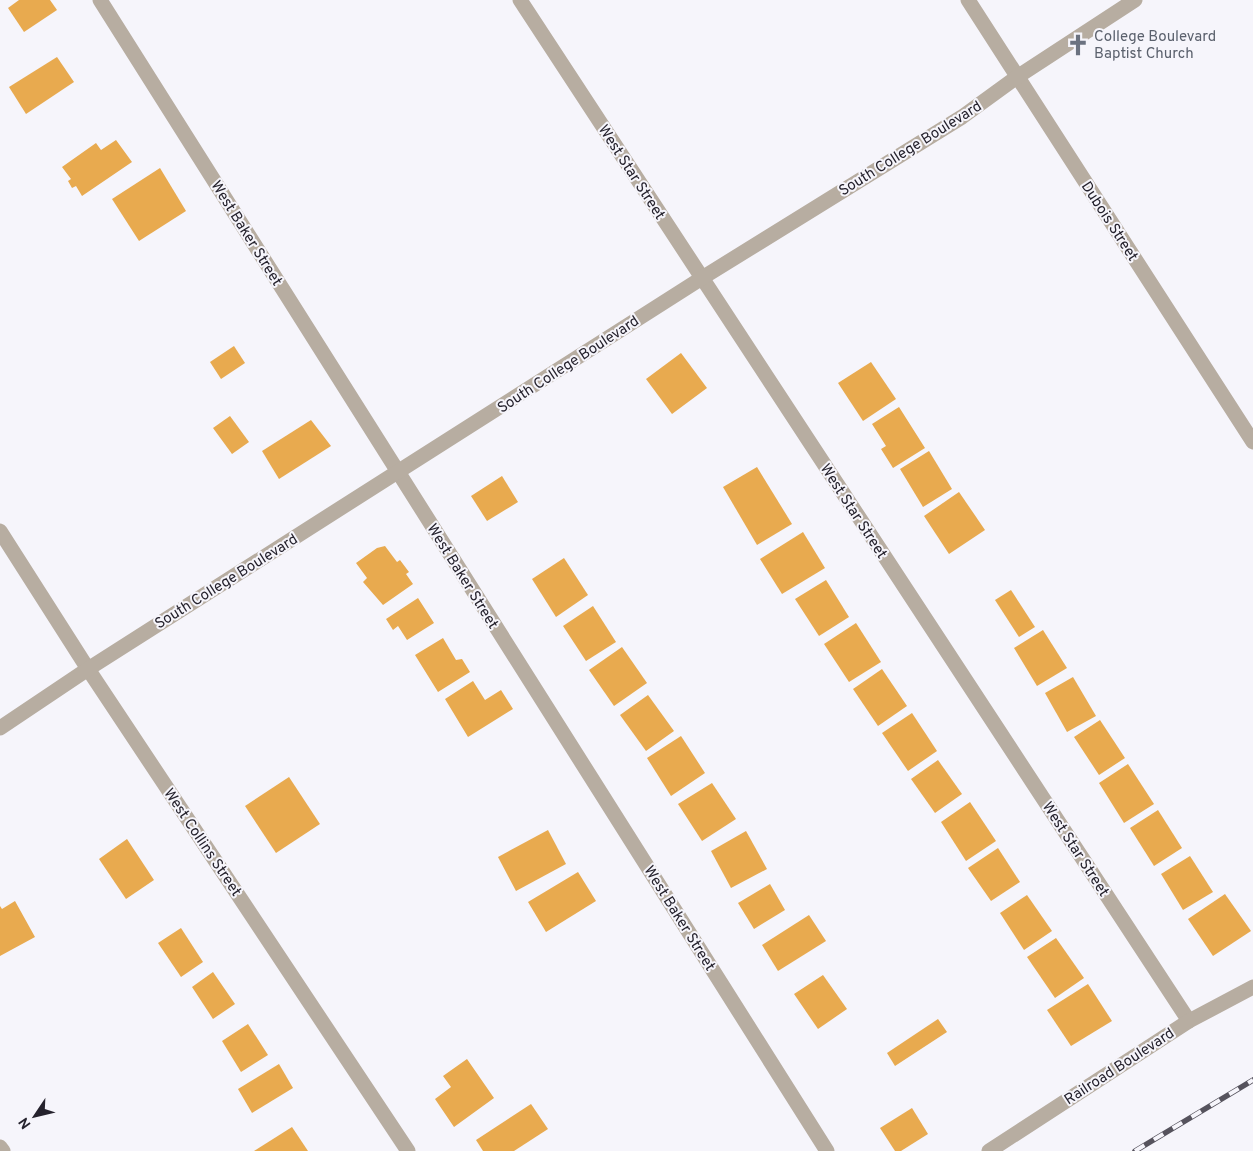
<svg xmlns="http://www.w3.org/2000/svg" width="1253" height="1151" viewBox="0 0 1253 1151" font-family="Overpass,sans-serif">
<rect width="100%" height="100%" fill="#f6f5fb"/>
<!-- building -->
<g fill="#e8aa4f">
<polygon points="19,0 50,0 57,10 24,32 8,8"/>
<polygon points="57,57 74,82 26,114 9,87"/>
<polygon points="116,140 132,162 82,196 76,186 72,188 68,181 71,179 62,167 96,143 101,150"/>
<polygon points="160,168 186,211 139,241 112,199"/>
<polygon points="234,346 245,363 221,379 210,362"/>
<polygon points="681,353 707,388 672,414 646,379"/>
<polygon points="871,362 896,399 863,421 838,383"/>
<polygon points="899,407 925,448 893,468 881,449 886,446 872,424"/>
<polygon points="230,416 249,442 232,454 213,428"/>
<polygon points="311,420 331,446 279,479 262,451"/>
<polygon points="929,451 952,489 923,507 900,469"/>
<polygon points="757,467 792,524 757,545 723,487"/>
<polygon points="502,476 518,502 487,521 471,496"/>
<polygon points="959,492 985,530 949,554 924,516"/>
<polygon points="803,532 825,568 782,594 760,559"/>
<polygon points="385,546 397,562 400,560 409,572 406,574 413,584 383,605 363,582 367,578 356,563 377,548"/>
<polygon points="564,558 588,595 556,617 532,579"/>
<polygon points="826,580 849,617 819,636 795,599"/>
<polygon points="1011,590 1035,627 1019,637 995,600"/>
<polygon points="418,598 434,623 407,640 398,626 393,630 386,619"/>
<polygon points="593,606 616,642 586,661 563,626"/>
<polygon points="856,623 881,662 849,682 824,644"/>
<polygon points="1043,630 1067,668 1037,686 1014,648"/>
<polygon points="443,638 456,660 462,659 470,672 438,692 415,655"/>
<polygon points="622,647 647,683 614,706 589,670"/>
<polygon points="882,669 907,706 878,726 853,689"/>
<polygon points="1073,677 1096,716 1067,732 1045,693"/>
<polygon points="473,681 485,700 501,690 513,709 468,737 445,699"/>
<polygon points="648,695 674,731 646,751 620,715"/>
<polygon points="912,713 937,751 908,771 882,733"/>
<polygon points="1100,720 1125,758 1099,775 1074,737"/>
<polygon points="681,736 705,773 671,796 647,758"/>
<polygon points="938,760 962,794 935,813 911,779"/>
<polygon points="1128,764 1154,804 1124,823 1099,783"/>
<polygon points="289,777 320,824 276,853 245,806"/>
<polygon points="712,783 736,819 702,841 678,804"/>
<polygon points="970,802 996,841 966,861 941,822"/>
<polygon points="1158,810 1182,848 1154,866 1130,828"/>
<polygon points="548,830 566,864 516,891 498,857"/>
<polygon points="746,831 767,869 731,888 711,851"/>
<polygon points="127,839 154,880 126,899 99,859"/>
<polygon points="998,848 1020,882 991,901 968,868"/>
<polygon points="1190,856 1213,892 1183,910 1161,874"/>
<polygon points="578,872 596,901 546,932 528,902"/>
<polygon points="770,884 785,910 754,929 738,903"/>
<polygon points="1225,894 1251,931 1213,956 1188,919"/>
<polygon points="1027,895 1052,931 1024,950 1000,913"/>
<polygon points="15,901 35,937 0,956 0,906 2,909"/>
<polygon points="809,915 826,941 778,971 762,945"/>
<polygon points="181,928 203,962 181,977 158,943"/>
<polygon points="1056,938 1084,978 1055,998 1027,957"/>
<polygon points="213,972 235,1004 213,1019 192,987"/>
<polygon points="823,975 847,1009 818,1029 794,994"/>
<polygon points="1088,984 1112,1021 1071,1046 1047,1010"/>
<polygon points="938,1019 947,1032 895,1066 887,1053"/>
<polygon points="248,1024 268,1055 241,1072 222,1041"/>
<polygon points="467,1059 494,1098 454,1127 435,1099 451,1087 443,1076"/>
<polygon points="279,1064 293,1088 252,1113 238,1089"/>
<polygon points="531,1104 548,1129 514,1151 483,1151 476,1140"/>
<polygon points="912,1108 928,1134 901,1151 895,1151 880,1128"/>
<polygon points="292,1127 308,1151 254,1151"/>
</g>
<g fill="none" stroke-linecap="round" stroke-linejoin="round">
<!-- minor -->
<g stroke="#b7ada1" stroke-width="15">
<polyline points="100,0 827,1151"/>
<polyline points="520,0 1189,1021"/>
<polyline points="968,0 1253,442"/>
<polyline points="0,531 88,669 408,1151"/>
<polyline points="0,728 88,669 702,278 962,117 1017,77 1135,0"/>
<polyline points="0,1147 3,1151"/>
<polyline points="989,1151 1189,1021 1253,987"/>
</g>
<!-- rail casing -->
<g stroke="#56535d" stroke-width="5.5">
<polyline id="rail" points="1135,1151 1253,1080"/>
</g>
<!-- rail -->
<use href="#rail" stroke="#f6f5fb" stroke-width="4" stroke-dasharray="11" stroke-linecap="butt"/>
</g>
<!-- icons -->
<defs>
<g id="church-bare" transform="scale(1.725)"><path d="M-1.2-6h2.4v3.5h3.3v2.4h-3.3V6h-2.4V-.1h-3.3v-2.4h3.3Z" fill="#6b7280" stroke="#f6f5fb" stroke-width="2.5" paint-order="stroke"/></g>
</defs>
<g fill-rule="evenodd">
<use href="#church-bare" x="1078" y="45"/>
</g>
<g text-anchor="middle" stroke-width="4" stroke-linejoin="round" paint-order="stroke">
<!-- worship labels -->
<g font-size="15" fill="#5b616d" stroke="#f6f5fb" text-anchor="start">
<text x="1094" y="41">College Boulevard<tspan x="1094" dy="17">Baptist Church</tspan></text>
</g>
<!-- street labels -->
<g font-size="15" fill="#25222d" stroke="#f6f5fb">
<text transform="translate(910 148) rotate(-32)" y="5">South College Boulevard</text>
<text transform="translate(632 172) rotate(57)" y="5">West Star Street</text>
<text transform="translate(1110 221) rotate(57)" y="5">Dubois Street</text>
<text transform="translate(247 233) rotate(58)" y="5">West Baker Street</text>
<text transform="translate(568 364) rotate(-33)" y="5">South College Boulevard</text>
<text transform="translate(854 511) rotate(57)" y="5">West Star Street</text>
<text transform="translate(463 576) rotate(58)" y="5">West Baker Street</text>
<text transform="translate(226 581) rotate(-32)" y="5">South College Boulevard</text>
<text transform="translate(203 842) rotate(56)" y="5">West Collins Street</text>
<text transform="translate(1076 849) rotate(57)" y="5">West Star Street</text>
<text transform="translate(680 918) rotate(58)" y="5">West Baker Street</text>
<text transform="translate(1119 1066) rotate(-33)" y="5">Railroad Boulevard</text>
</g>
</g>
<!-- north arrow -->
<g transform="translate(35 1116) rotate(235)" stroke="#f6f5fb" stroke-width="4" paint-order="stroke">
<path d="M0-4L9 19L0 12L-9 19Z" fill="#25222d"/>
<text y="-8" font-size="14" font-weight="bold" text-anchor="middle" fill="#25222d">N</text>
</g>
</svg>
